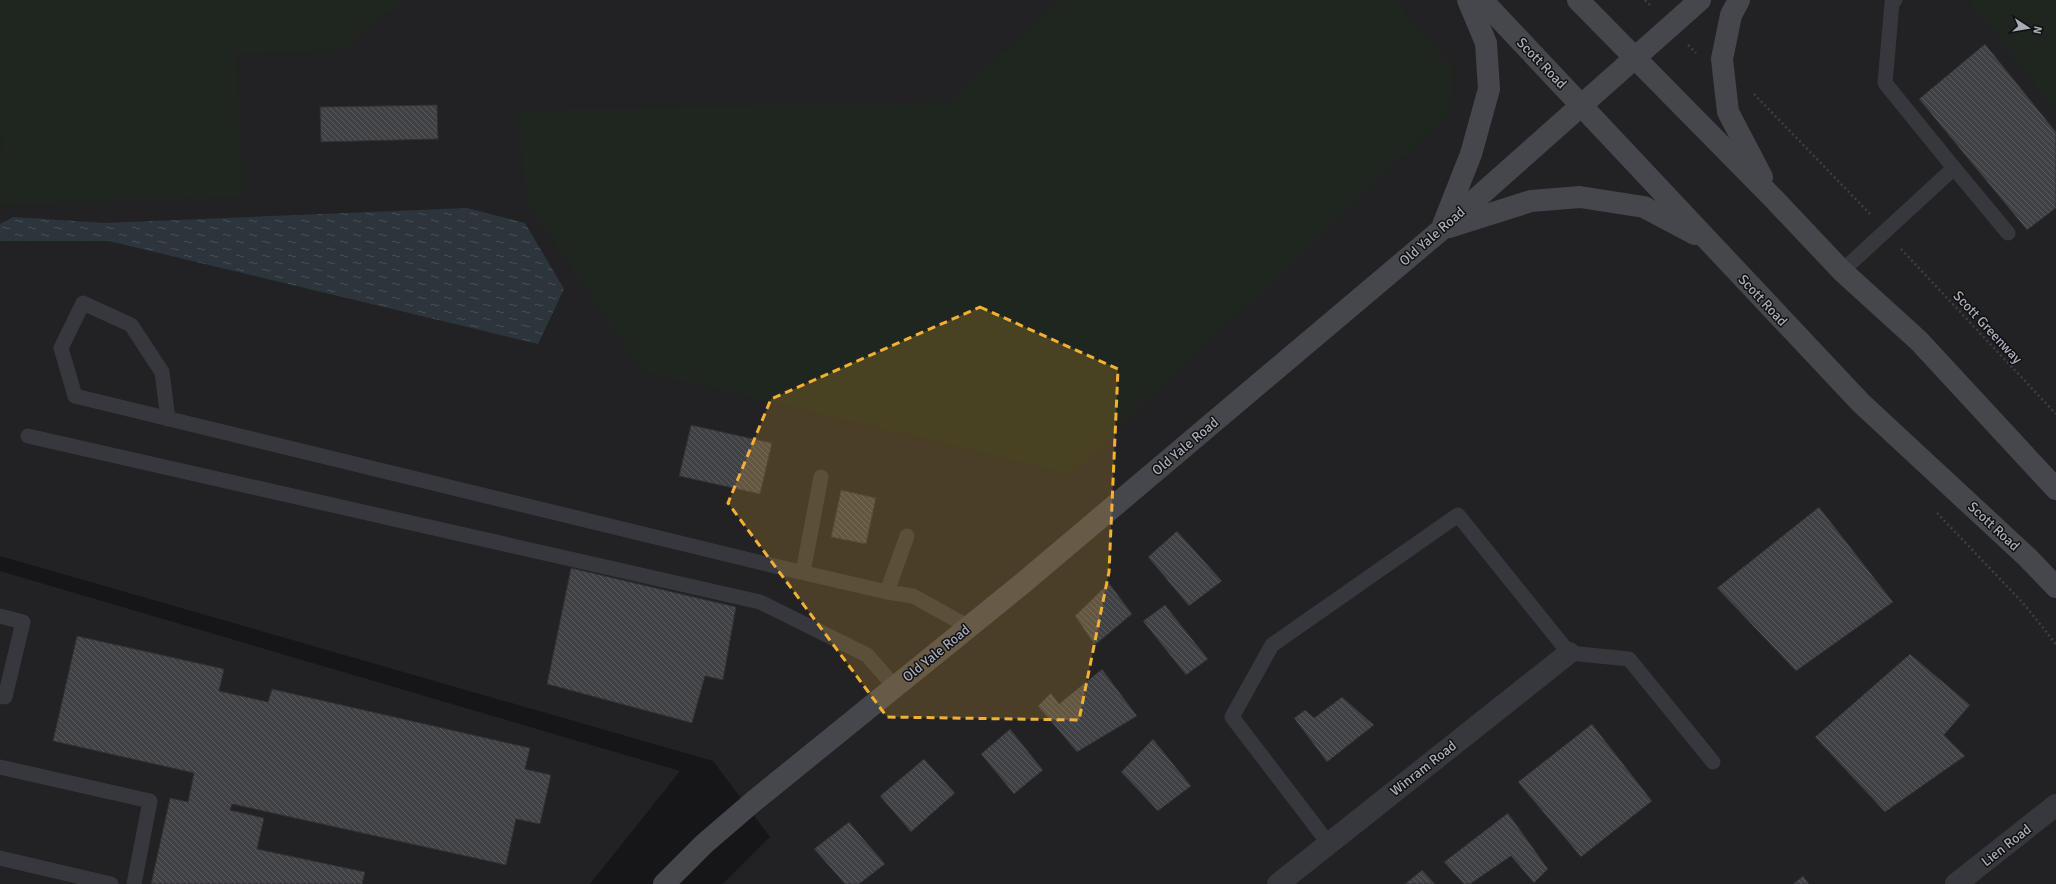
<svg xmlns="http://www.w3.org/2000/svg" width="2056" height="884" viewBox="0 0 2056 884" font-family="Signika,sans-serif">
<defs>
<pattern id="water-ripples" width="26" height="14" patternUnits="userSpaceOnUse"><rect width="26" height="14" fill="#2c353c"/><path d="M2 4q2-2 4 0t4 0M15 11q2-2 4 0t4 0" fill="none" stroke="#485056"/></pattern>
<pattern id="building-back-hatch" width="6" height="6" patternUnits="userSpaceOnUse"><rect width="6" height="6" fill="#404145"/><path d="M-1 5l2 2M0 0l6 6M5-1l2 2" fill="none" stroke="#595a5e"/></pattern>
</defs>
<rect width="100%" height="100%" fill="#161618"/>
<!-- built -->
<g fill="#222225">
<polygon points="0,0 2056,0 2056,884 723,884 770,837 713,761 0,556"/>
<polygon points="0,571 680,771 590,884 0,884"/>
</g>
<!-- grass -->
<g fill="#1e261f">
<polygon points="0,0 402,0 343,50 236,54 243,197 0,205 0,160 4,136 0,136"/>
<polygon points="1060,0 1394,0 1453,66 1450,112 1071,474 642,371 527,203 517,110 949,102"/>
<polygon points="1968,0 2056,0 2056,111"/>
</g>
<!-- water -->
<polygon fill="url(#water-ripples)" points="467,208 525,223 564,289 538,344 109,241 0,241 0,224 13,217 104,223"/>
<!-- building -->
<g fill="url(#building-back-hatch)" stroke="#303034">
<polygon points="1985,44 2056,132 2056,208 2027,230 1919,99"/>
<polygon points="437,105 438,139 321,142 320,107"/>
<polygon points="691,425 772,443 760,494 679,476"/>
<polygon points="841,490 876,498 866,544 831,537"/>
<polygon points="1819,507 1893,602 1796,671 1717,588"/>
<polygon points="1177,531 1222,581 1189,606 1148,557"/>
<polygon points="571,568 736,607 723,680 705,676 692,723 547,684"/>
<polygon points="1109,583 1132,614 1095,645 1075,616"/>
<polygon points="1165,605 1208,659 1186,675 1143,621"/>
<polygon points="77,636 224,669 219,691 268,702 272,689 530,748 525,769 551,775 540,824 516,819 506,865 232,804 230,810 264,818 257,849 365,872 362,884 151,884 170,798 188,802 194,773 53,741"/>
<polygon points="1910,654 1970,705 1944,735 1965,756 1885,812 1815,737"/>
<polygon points="1102,669 1137,716 1077,752 1038,706 1051,693 1059,704"/>
<polygon points="1342,697 1374,725 1327,762 1294,718 1305,710 1314,718"/>
<polygon points="1592,724 1652,801 1581,857 1518,782"/>
<polygon points="1010,729 1043,770 1014,794 981,754"/>
<polygon points="1153,739 1191,786 1158,811 1121,772"/>
<polygon points="924,759 955,793 911,832 880,796"/>
<polygon points="1508,813 1548,869 1534,883 1511,856 1470,884 1464,884 1444,862"/>
<polygon points="849,822 885,864 859,884 845,884 814,849"/>
<polygon points="1422,870 1435,884 1405,884"/>
<polygon points="1803,876 1809,884 1793,884"/>
</g>
<g fill="none" stroke-linecap="round" stroke-linejoin="round">
<!-- path -->
<g stroke="#3d3f44" stroke-width="2.5" stroke-dasharray="2 3" stroke-linecap="butt">
<polyline points="1645,0 1652,7"/>
<polyline points="1688,45 1696,53"/>
<polyline points="1754,94 1870,214"/>
<polyline points="1901,249 2056,414"/>
<polyline points="1937,513 2023,603 2056,644"/>
</g>
<!-- lane -->
<g stroke="#37383d" stroke-width="15">
<polyline points="1954,168 2008,233"/>
<polyline points="1842,271 1954,168 1885,83 1892,3 1895,0"/>
<polyline points="168,419 162,372 131,325 83,303 61,348 75,396 783,568 887,592 913,596 969,627"/>
<polyline points="28,436 760,602 867,655 895,687"/>
<polyline points="803,572 821,477"/>
<polyline points="887,592 907,536"/>
<polyline points="0,616 23,622 5,697 0,696"/>
<polyline points="0,767 150,801 134,884"/>
<polyline points="1329,844 1232,717 1272,645 1458,515 1569,653 1629,659 1713,762"/>
<polyline points="0,858 111,884"/>
</g>
<!-- street -->
<g stroke="#37383d" stroke-width="22">
<polyline points="1278,884 1569,653"/>
<polyline points="1956,884 2056,805"/>
</g>
<!-- secondary -->
<g stroke="#45474d" stroke-width="22">
<polyline points="1482,0 1861,403 2027,557 2056,587"/>
<polyline points="1578,0 1773,198 1842,271 1919,341 2056,489"/>
<polyline points="1739,0 1731,15 1722,59 1728,112 1762,177"/>
<polyline points="1443,225 1471,154 1489,89 1486,43 1468,0"/>
<polyline points="1449,227 1531,201 1580,197 1644,207 1695,234"/>
<polyline points="664,884 704,844 754,801 1023,583 1441,230 1700,0"/>
</g>
</g>
<!-- marked area -->
<path fill="#f2b134" fill-opacity="0.2" stroke="#f2b134" stroke-width="3" stroke-dasharray="8 5" stroke-linejoin="round" d="M980,307L1118,369L1109,572L1079,720L887,717L728,503L771,399Z"/>
<g text-anchor="middle" stroke-width="3" stroke-linejoin="round" paint-order="stroke">
<!-- street labels -->
<g font-size="14" fill="#a8adb8" stroke="#111113">
<text transform="translate(1542 63) rotate(46)" y="5">Scott Road</text>
<text transform="translate(1432 236) rotate(-41)" y="5">Old Yale Road</text>
<text transform="translate(1763 300) rotate(47)" y="5">Scott Road</text>
<text transform="translate(1988 327) rotate(47)" y="5">Scott Greenway</text>
<text transform="translate(1185 446) rotate(-40)" y="5">Old Yale Road</text>
<text transform="translate(1994 526) rotate(43)" y="5">Scott Road</text>
<text transform="translate(936 653) rotate(-39)" y="5">Old Yale Road</text>
<text transform="translate(1423 768) rotate(-38)" y="5">Winram Road</text>
<text transform="translate(2006 845) rotate(-38)" y="5">Lien Road</text>
</g>
</g>
<!-- north arrow -->
<g transform="translate(2028 28) rotate(102)" stroke="#111113" stroke-width="3" paint-order="stroke">
<path d="M0-3L7 15L0 10L-7 15Z" fill="#a8adb8"/>
<text y="-6" font-size="11" font-weight="bold" text-anchor="middle" fill="#a8adb8">N</text>
</g>
</svg>
